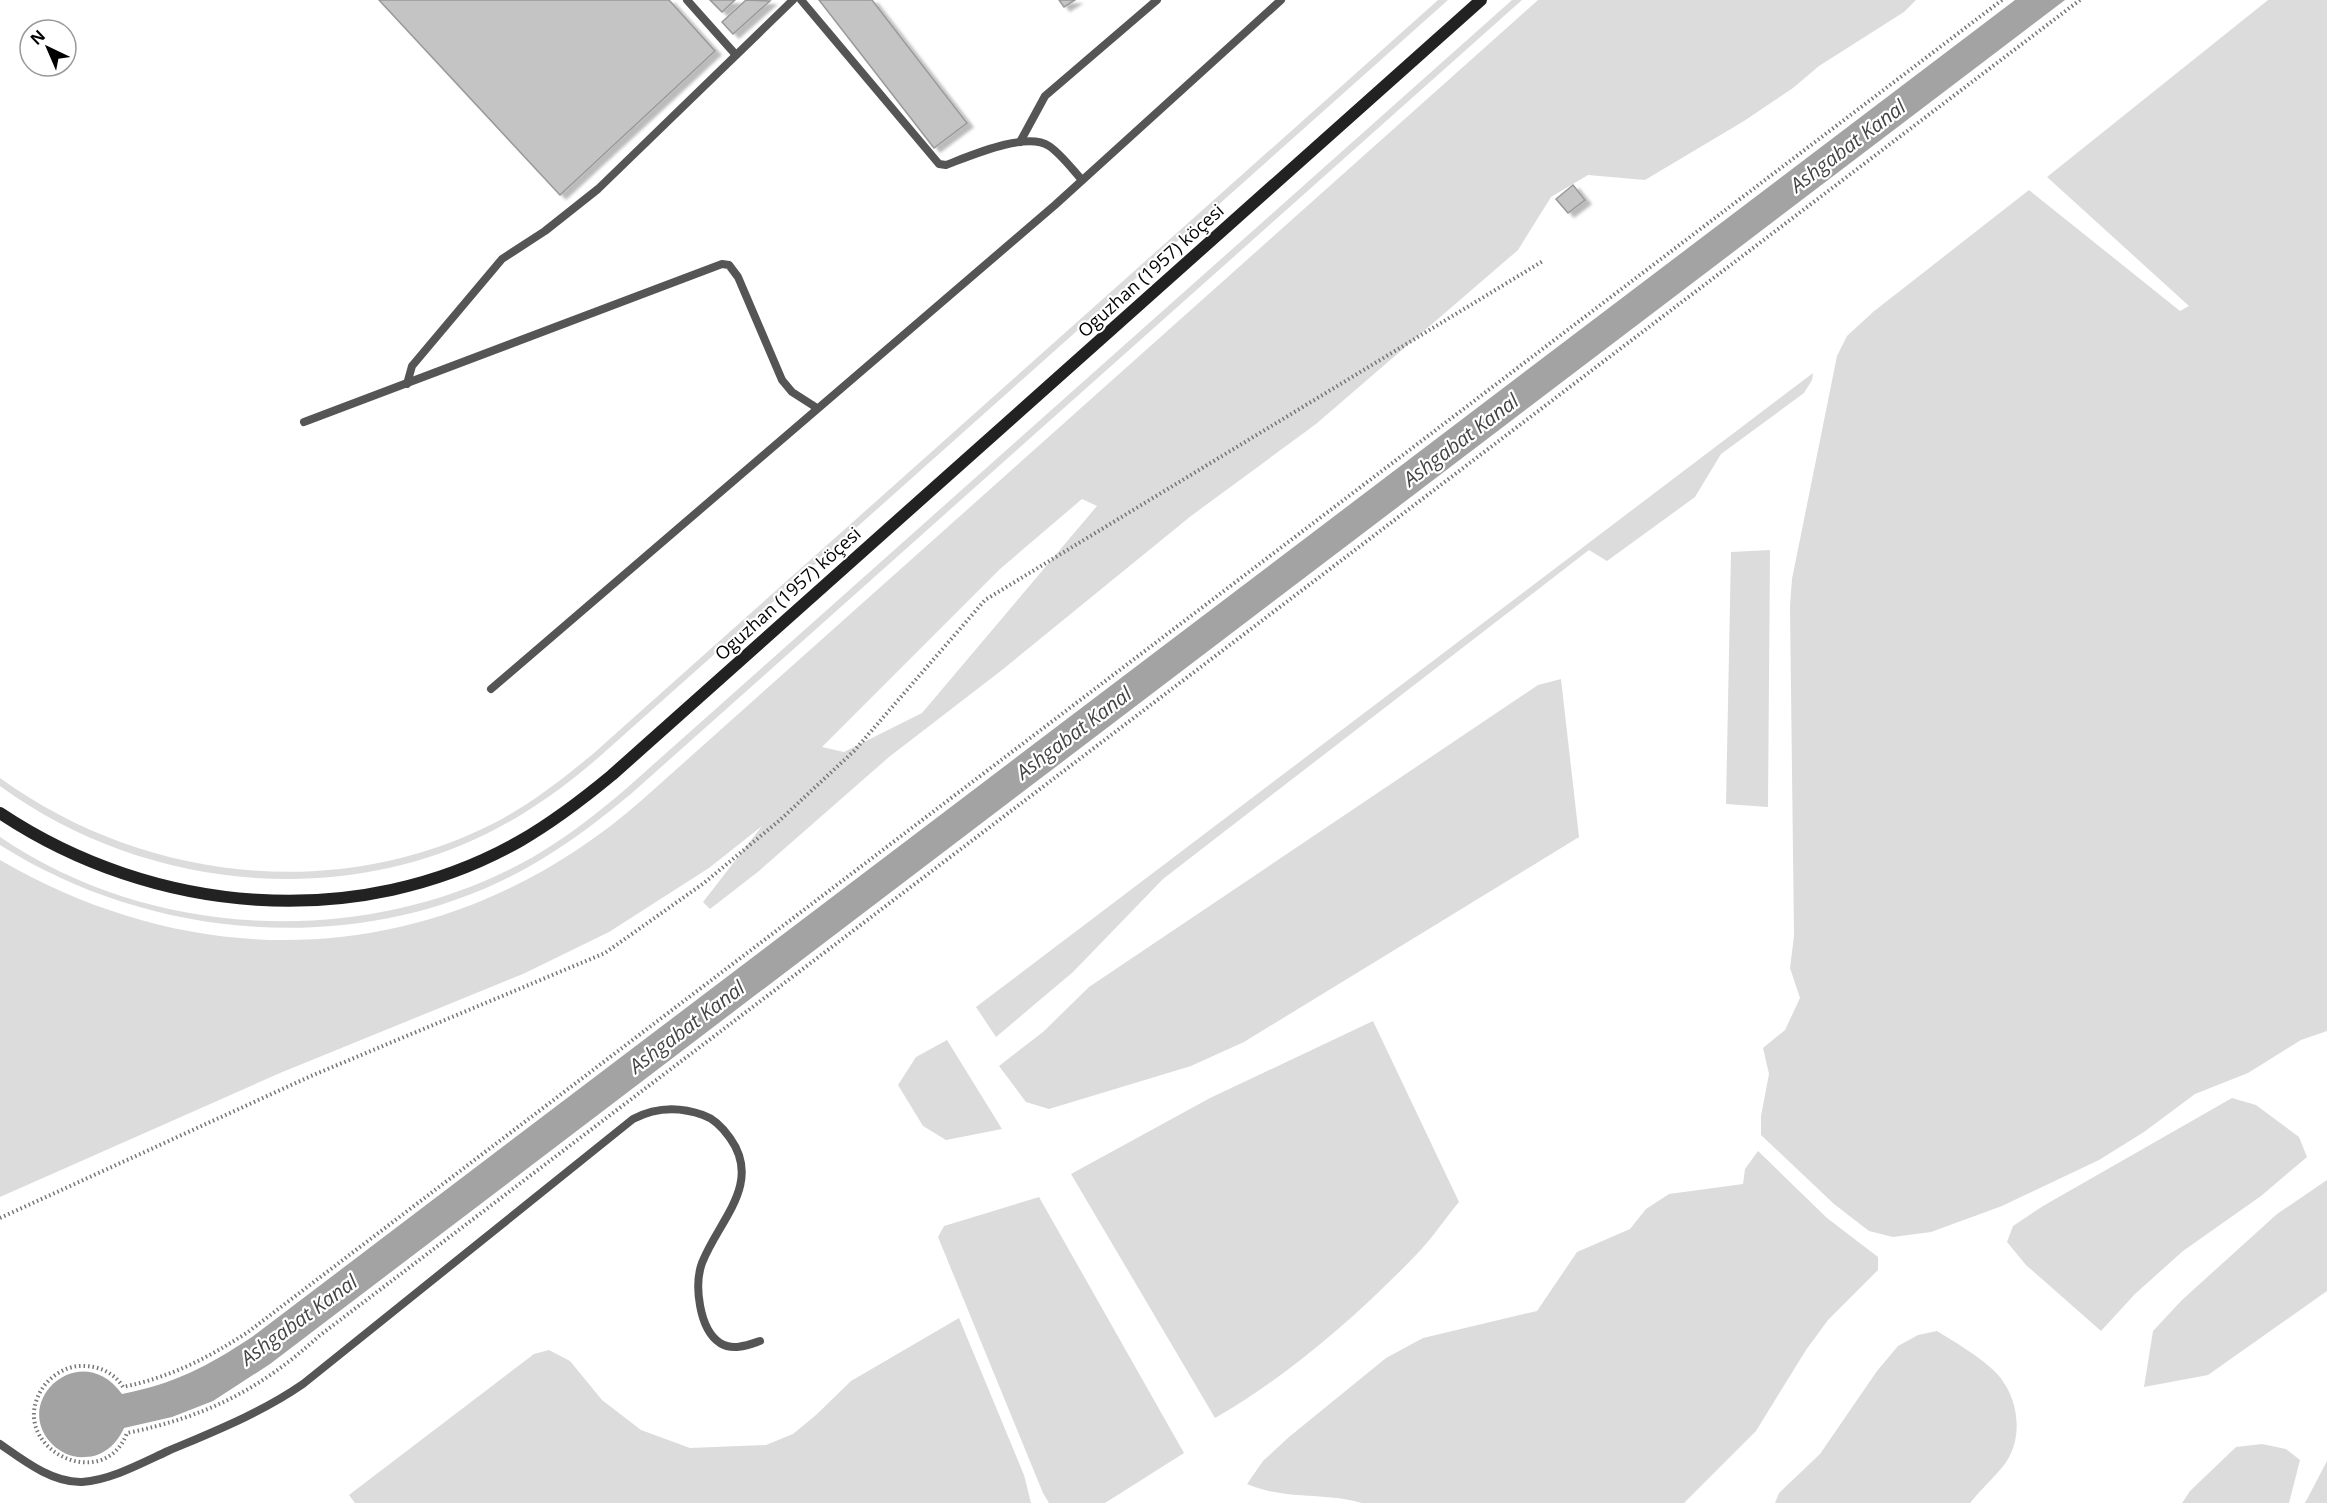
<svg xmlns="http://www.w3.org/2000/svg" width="2327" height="1503" viewBox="0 0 2327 1503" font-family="'Open Sans',sans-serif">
<defs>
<filter id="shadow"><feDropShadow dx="6" dy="4" stdDeviation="1.5" flood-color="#0004"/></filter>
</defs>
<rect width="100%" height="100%" fill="#fff"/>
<!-- green -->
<g fill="#dcdcdc" fill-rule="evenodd">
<path d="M1438,0H1448L598,758C563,788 527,814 486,834C331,910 138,887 0,786V778C138,878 325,903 482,829C523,810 559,782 594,753Z"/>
<path d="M1512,0H1522L632,793C602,818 571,842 537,862C373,959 158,945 0,845V837C154,942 371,949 533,857C567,837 598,813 628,787Z"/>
<path d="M1538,0H1916L1904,12L1819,66L1793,88L1744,121L1645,180L1588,175L1551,197L1518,250L1316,424L1191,516L1002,670L889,757L759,871L710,909L703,902L762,826L709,868L609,932L523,974L280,1073L0,1197V860C214,984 455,964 642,800ZM1082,499L1097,506L922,713L844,752L822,747L1000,569Z"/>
<polygon points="2268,0 2327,0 2327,1031 2301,1040 2248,1073 2195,1094 2144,1132 2099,1160 2002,1206 1931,1232 1893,1237 1869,1231 1834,1204 1761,1135 1761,1116 1769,1074 1763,1048 1785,1030 1800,998 1790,968 1794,936 1790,606 1792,579 1837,356 1847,336 1873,312 2029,190 2180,311 2189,306 2047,177"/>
<polygon points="1813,373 1812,380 1804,393 1721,454 1695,497 1607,561 1589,550 1163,879 1073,972 996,1037 976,1007"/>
<polygon points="1770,550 1768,807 1726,804 1731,552"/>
<polygon points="1561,679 1579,837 1244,1042 1191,1066 1049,1109 1026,1102 999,1066 1043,1032 1089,987 1538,685"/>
<path d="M1373,1021L1459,1202C1444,1220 1431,1240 1415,1256C1356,1317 1288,1376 1215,1418L1071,1174L1210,1098Z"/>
<polygon points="947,1040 1002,1129 946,1140 923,1126 898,1085 916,1057"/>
<polygon points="2232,1098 2256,1105 2299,1137 2307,1157 2261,1196 2183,1251 2135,1294 2101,1331 2026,1265 2007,1242 2013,1226 2043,1206"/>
<path d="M1758,1151L1827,1218L1878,1257V1270L1828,1320L1806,1350L1756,1431L1684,1503H1362C1325,1492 1286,1501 1247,1484L1263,1461L1289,1437L1386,1358L1423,1338L1537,1311L1577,1252L1630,1229L1646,1209L1669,1194L1743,1184L1745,1169Z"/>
<polygon points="2327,1180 2327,1291 2208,1375 2144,1387 2153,1331 2182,1300 2277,1214"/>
<polygon points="1039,1197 1184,1453 1105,1503 1049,1503 1043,1493 938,1237 944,1226"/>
<polygon points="959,1318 1024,1475 1031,1503 355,1503 349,1495 534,1354 549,1350 570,1361 602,1400 641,1430 690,1448 766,1445 793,1434 816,1415 851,1381"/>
<path d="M1937,1331C1955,1342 1975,1354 1991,1368C2018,1391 2026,1436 2004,1465C1994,1478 1980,1490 1970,1503H1775L1779,1493L1820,1454L1877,1371L1898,1346L1918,1335Z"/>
<polygon points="2262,1444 2286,1449 2300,1460 2289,1503 2182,1503 2190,1491 2236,1447"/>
<polygon points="2327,1461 2327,1503 2305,1503"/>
</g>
<!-- water -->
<path fill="#a3a3a3" d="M2015,0H2065L270,1364L213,1401L172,1417L124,1428C117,1444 103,1457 85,1457C73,1458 61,1453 52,1444C10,1401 81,1337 122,1394C174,1384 208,1366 252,1337Z"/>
<!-- building -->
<g fill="#c4c4c4" stroke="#999" stroke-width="1.5" filter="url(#shadow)">
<polygon points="379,0 669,0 715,51 560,195"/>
<polygon points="710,0 735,0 722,12"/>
<polygon points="746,0 770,1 733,34 722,22"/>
<polygon points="819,0 872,0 967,123 934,148"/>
<polygon points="1059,0 1075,0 1064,7"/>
<polygon points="1573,185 1585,200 1568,213 1556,199"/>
</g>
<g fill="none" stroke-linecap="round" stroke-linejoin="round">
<!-- path -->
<g stroke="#777" stroke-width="4" stroke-dasharray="1.5 3" stroke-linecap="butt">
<path d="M2002,0L248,1332C208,1358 171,1377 123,1387C114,1372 97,1365 79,1366C66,1367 52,1375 44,1386C2,1445 103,1497 127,1433C205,1417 260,1390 319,1336L2080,0"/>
<polyline points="0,1218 311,1076 605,953 704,883 780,820 854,751 985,600 1543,261"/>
</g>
<!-- lane -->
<g stroke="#555" stroke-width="8">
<polyline points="687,0 736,55"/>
<path d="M801,0L939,164L946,165C970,156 1026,131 1049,146C1061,154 1072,169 1082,180"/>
<polyline points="1020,142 1045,96 1157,0"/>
<polyline points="407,384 412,366 502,259 545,231 598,189 793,0"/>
<polyline points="304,422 722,264 729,265 738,277 782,380 792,392 817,408"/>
<polyline points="491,689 1055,205 1281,0"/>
<path d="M0,1444C23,1460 52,1483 82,1482C111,1480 142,1463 168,1451C215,1431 261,1413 303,1384L633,1119C656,1107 678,1106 703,1115C715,1119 723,1128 730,1138C763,1184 718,1221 702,1263C694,1285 699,1329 720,1343C733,1351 748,1345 760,1341"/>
</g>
<!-- secondary -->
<path stroke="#222" stroke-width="12" d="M0,813C153,915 358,933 520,841C553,822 583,799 612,775L1481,0"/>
</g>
<g text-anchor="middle" stroke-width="4.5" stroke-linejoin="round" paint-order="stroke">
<!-- street labels -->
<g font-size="18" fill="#000" stroke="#fff">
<text transform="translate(1151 271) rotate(-42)" y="6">Oguzhan (1957) köçesi</text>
<text transform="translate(788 594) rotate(-42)" y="6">Oguzhan (1957) köçesi</text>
</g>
<!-- water labels -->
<g font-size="20" font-style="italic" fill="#444" stroke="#fff">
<text transform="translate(1848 146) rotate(-37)" y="7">Ashgabat Kanal</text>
<text transform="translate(1461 440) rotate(-37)" y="7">Ashgabat Kanal</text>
<text transform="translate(1074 733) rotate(-37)" y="7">Ashgabat Kanal</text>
<text transform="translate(687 1027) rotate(-37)" y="7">Ashgabat Kanal</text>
<text transform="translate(299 1320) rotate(-36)" y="7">Ashgabat Kanal</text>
</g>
</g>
<!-- north arrow -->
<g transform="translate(48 48) rotate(316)"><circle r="28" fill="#ffffff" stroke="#999999" stroke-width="1.5"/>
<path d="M0-4.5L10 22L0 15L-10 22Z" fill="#000000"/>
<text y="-9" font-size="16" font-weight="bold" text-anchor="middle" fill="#000000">N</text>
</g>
</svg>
